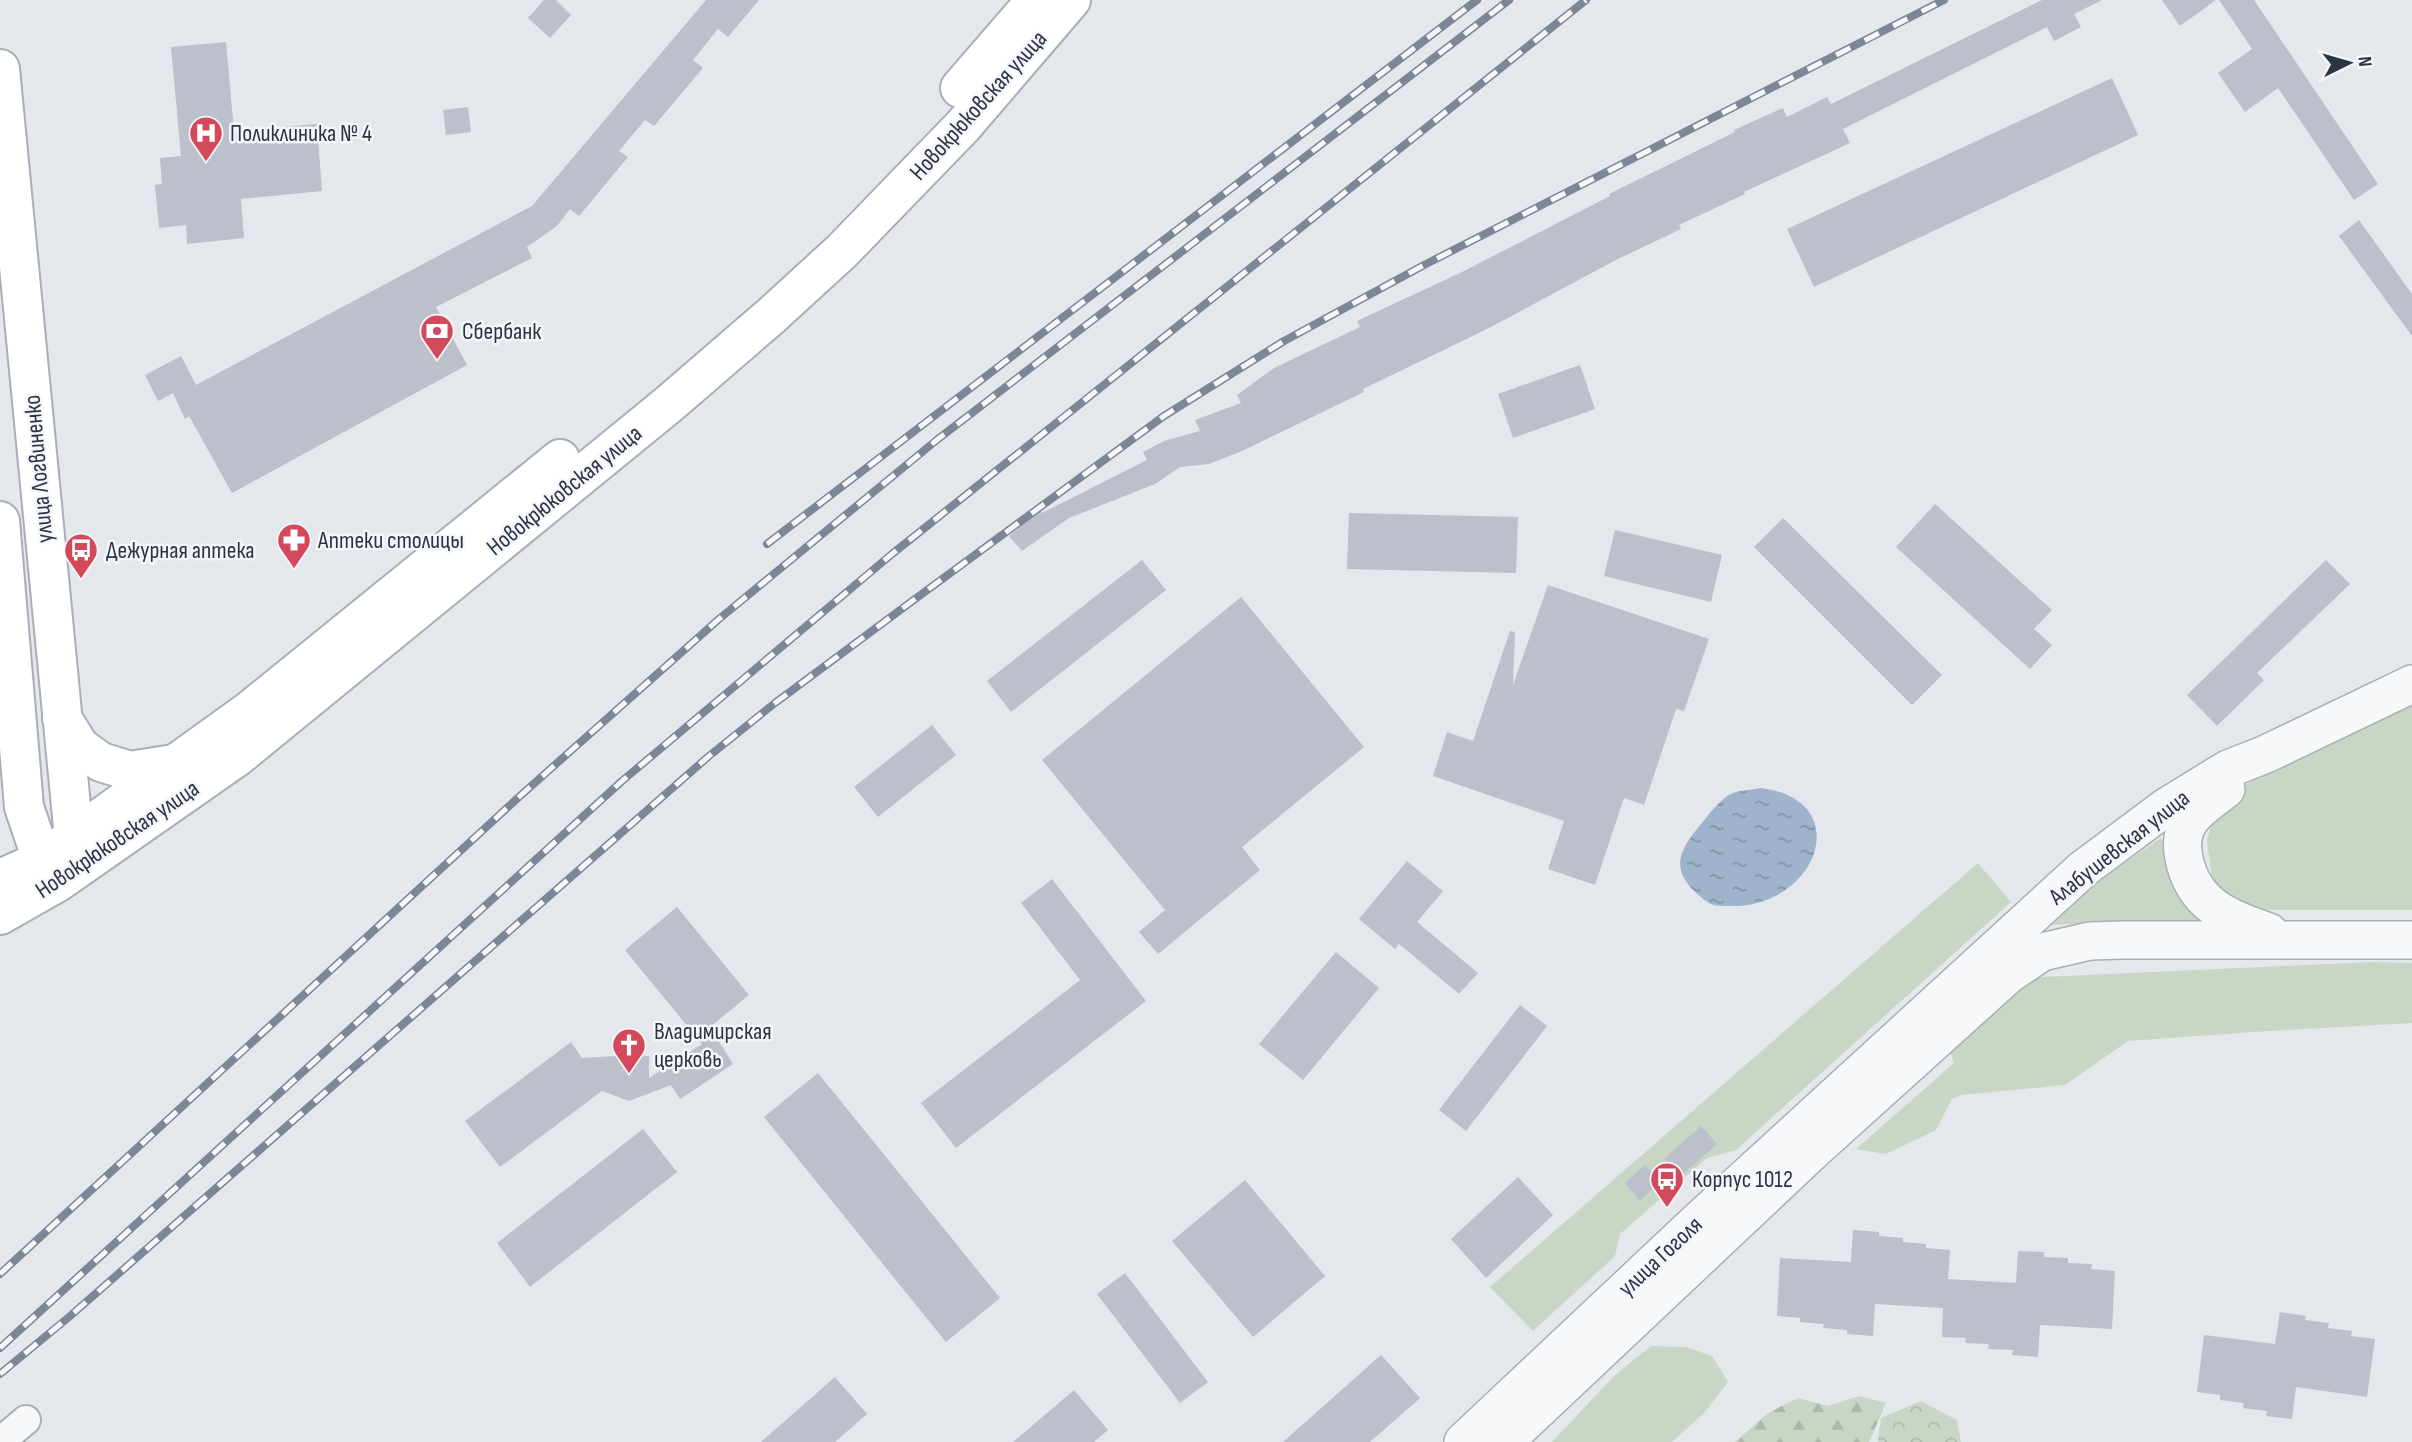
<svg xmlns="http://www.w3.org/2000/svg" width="2412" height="1442" viewBox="0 0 2412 1442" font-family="'Sofia Sans Condensed',sans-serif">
<defs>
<pattern id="forest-firs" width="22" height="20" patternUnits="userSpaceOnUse" patternTransform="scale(1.75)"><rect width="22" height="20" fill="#c9d6c5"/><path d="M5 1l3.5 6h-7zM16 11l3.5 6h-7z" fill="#adb8ab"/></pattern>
<pattern id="park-crowns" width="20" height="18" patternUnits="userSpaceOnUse" patternTransform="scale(1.75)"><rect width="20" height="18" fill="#c9d6c5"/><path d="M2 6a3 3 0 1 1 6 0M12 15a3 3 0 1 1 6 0" fill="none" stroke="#adb8ab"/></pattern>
<pattern id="water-ripples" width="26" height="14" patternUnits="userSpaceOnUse" patternTransform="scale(1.75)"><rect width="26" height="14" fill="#9fb4cc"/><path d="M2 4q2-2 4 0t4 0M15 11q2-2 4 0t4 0" fill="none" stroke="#8293a7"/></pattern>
</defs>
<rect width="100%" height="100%" fill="#e4e7ec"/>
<!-- grass -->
<g fill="#c9d6c5">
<polygon points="2412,702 2412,910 2267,910 2235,904 2212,880 2207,840 2218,805 2262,773"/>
<polygon points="2161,838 2172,872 2206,924 2137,922 2045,925 2106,876"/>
<polygon points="1978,863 2011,902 1736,1150 1707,1158 1620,1234 1615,1256 1533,1331 1490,1287"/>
<polygon points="2371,962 2412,963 2412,1023 2268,1031 2128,1041 2065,1085 1961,1095 1952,1099 1936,1130 1886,1154 1856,1149 1954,1063 1946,1038 2022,978"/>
<polygon points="1651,1346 1686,1347 1712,1356 1728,1382 1704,1413 1672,1442 1552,1442 1614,1376"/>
</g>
<!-- forest -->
<polygon fill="url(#forest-firs)" points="1859,1396 1886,1403 1869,1442 1735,1442 1768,1413 1798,1398 1828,1406"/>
<!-- park -->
<polygon fill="url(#park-crowns)" points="1921,1401 1957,1420 1961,1442 1878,1442 1881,1418"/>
<!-- water -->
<path fill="url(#water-ripples)" d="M1760,788C1856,799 1819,906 1732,906C1719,906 1712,907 1702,898C1665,868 1681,848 1706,818C1713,809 1723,797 1733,793C1741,790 1752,790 1760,788Z"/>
<!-- building -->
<g fill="#bbc0ca">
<polygon points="544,0 556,0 571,15 550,38 528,18"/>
<polygon points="706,0 759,0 728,37 718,29 693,60 703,68 654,126 645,120 619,151 628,157 579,216 570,209 557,226 527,247 532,258 436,307 467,365 232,493 189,416 185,419 173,393 158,401 145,375 181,356 196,385 532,206"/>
<polygon points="2042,0 2102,0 2074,14 2081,27 2054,41 2047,27 1843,129 1850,143 1744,192 1745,194 1679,225 1681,229 1616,260 1487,329 1363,389 1364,392 1242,451 1209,464 1180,467 1155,484 1069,518 1022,551 1009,536 1040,510 1042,513 1147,460 1143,452 1164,441 1200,431 1195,420 1241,403 1237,395 1274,368 1360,327 1357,321 1462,272 1610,196 1609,194 1735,132 1734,130 1783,108 1787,117 1827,97 1831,104"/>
<polygon points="2162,0 2216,0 2180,26"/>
<polygon points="2219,0 2254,0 2378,184 2354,200 2278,88 2245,112 2218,73 2252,49"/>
<polygon points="226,42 234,131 317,124 322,191 241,199 244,238 187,244 186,225 159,228 155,185 162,184 160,158 181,156 171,47"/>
<polygon points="2112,78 2138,135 1814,287 1787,229"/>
<polygon points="468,107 471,132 446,135 443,110"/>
<polygon points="2359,220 2412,294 2412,336 2339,236"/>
<polygon points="1580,365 1595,409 1513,438 1498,394"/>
<polygon points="1935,504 2052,610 2034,629 2052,645 2030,669 1896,547"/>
<polygon points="1349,513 1518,517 1516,573 1347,569"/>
<polygon points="1783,518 1942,675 1912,705 1754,547"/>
<polygon points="1615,530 1722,555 1711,602 1604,576"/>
<polygon points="1142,560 1166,590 1011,712 987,681"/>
<polygon points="2326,560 2350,584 2257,673 2264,680 2217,726 2187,695"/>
<polygon points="1548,585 1709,639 1684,711 1676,709 1644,805 1624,798 1595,885 1548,869 1564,821 1433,776 1447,732 1473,741 1510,631 1515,632 1513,685"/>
<polygon points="1241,597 1364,747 1242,847 1260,870 1158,954 1139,932 1165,910 1042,760"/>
<polygon points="932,725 956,755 878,817 854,787"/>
<polygon points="1407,861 1443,891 1417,922 1478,973 1459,994 1399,944 1395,949 1359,919"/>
<polygon points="1052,879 1146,1001 956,1148 921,1103 1080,980 1021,903"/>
<polygon points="677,907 749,995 710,1027 733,1064 680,1099 671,1085 629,1101 602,1091 500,1167 465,1121 571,1042 582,1058 617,1056 617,1037 639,1036 640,1056 649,1056 649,1078 702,1044 625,950"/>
<polygon points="1336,952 1379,988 1303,1080 1259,1044"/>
<polygon points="1520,1005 1547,1026 1466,1131 1439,1110"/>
<polygon points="818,1073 1000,1298 946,1342 764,1117"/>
<polygon points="1701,1126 1717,1144 1680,1177 1664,1159"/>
<polygon points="643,1129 677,1172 530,1287 497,1243"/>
<polygon points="1645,1165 1661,1181 1640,1201 1625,1183"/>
<polygon points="1518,1177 1553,1215 1486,1278 1451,1239"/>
<polygon points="1245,1180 1325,1276 1253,1337 1172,1241"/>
<polygon points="1853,1230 1879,1232 1879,1236 1903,1238 1903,1242 1926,1244 1926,1248 1950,1250 1948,1279 2016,1283 2018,1251 2044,1252 2044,1257 2068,1258 2068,1263 2092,1264 2091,1269 2115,1271 2112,1329 2040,1325 2038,1357 2012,1355 2013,1350 1988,1349 1989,1344 1965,1343 1966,1338 1942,1337 1943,1308 1875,1304 1873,1336 1847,1334 1847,1330 1823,1328 1824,1324 1800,1322 1800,1318 1777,1316 1780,1258 1851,1262"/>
<polygon points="1125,1273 1208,1382 1180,1403 1097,1294"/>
<polygon points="2280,1312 2306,1316 2305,1320 2329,1323 2328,1328 2352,1331 2351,1336 2375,1339 2367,1397 2296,1387 2292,1419 2266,1416 2267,1411 2243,1408 2244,1403 2220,1400 2220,1395 2197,1392 2204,1335 2275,1344"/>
<polygon points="1381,1355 1420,1398 1370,1442 1283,1442"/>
<polygon points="835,1377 867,1414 835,1442 761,1442"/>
<polygon points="1074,1390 1108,1430 1094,1442 1013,1442"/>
</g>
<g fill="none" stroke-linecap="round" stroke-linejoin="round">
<!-- minor casing -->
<g stroke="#a9aeb7" stroke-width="32">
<polyline id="minor" points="0,1442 26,1420"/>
</g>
<!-- tertiary casing -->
<g stroke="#a9aeb7" stroke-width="40">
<g id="tertiary">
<path d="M2226,789C2214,799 2197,809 2189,822C2182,833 2181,845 2184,858C2193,905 2229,919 2269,932"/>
<polyline points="1463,1442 1698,1221 2083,869 2166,807 2228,769 2266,754 2412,684"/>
<polyline points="1504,1442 1813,1151 2008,975 2042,952 2090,941 2122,940 2412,940"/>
</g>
</g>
<!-- secondary casing -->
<g stroke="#a9aeb7" stroke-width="42">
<g id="secondary">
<polyline points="0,69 76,858"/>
<polyline points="960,88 1036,0"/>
<polyline points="0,521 24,807 42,860 57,881"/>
<polyline points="62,718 80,747 101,762 130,771 174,764"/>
<polyline points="0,879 42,860 249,711 560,459"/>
<polyline points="0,915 58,882 237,757 669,404 771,316 842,251 963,126 1071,0"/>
</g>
</g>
<!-- minor -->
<use href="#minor" stroke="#f7f8fa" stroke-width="28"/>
<!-- tertiary -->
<use href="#tertiary" stroke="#f7f8fa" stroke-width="37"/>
<!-- secondary -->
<use href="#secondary" stroke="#fff" stroke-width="38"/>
<!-- rail casing -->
<g stroke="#7d8696" stroke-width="8">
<g id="rail">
<polyline points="767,544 1477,0"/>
<polyline points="0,1274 520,796 719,619 938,439 1509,0"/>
<polyline points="0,1348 622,781 892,554 1586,0"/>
<polyline points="0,1374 69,1317 709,756 775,703 911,602 1164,416 1284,341 1426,264 1944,0"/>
</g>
</g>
<!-- rail -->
<use href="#rail" stroke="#f4f6f9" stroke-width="5" stroke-dasharray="16" stroke-linecap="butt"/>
</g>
<!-- icons -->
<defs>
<g id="hospital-pin" transform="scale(1.75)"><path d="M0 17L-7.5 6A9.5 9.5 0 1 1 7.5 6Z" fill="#d1495b" stroke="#f4f6f9"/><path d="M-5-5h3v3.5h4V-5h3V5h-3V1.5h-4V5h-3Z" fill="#fff"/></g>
<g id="bank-pin" transform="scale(1.75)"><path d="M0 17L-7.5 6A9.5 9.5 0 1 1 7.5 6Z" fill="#d1495b" stroke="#f4f6f9"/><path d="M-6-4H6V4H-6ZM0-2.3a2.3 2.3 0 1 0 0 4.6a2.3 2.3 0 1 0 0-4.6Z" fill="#fff"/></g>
<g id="pharmacy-pin" transform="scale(1.75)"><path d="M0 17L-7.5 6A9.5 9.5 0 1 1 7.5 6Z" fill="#d1495b" stroke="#f4f6f9"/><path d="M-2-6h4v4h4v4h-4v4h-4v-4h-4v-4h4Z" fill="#fff"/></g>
<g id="bus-pin" transform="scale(1.75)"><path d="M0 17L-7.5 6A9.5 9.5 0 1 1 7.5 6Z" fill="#d1495b" stroke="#f4f6f9"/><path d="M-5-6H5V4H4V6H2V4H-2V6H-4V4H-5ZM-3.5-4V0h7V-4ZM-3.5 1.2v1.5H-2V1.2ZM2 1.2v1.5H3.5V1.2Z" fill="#fff"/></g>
<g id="church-pin" transform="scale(1.75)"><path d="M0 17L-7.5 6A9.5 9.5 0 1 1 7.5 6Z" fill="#d1495b" stroke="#f4f6f9"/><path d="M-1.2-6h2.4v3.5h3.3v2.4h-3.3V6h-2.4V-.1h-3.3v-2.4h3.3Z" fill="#fff"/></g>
</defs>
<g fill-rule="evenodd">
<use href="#hospital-pin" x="206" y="133"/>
<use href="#bank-pin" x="437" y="331"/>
<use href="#pharmacy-pin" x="294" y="540"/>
<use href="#bus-pin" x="81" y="550"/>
<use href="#church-pin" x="629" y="1045"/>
<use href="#bus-pin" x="1667" y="1179"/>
</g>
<g text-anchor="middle" stroke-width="5" stroke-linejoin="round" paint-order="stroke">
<!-- street labels -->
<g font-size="24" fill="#2b3445" stroke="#f4f6f9">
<text transform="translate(978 105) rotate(-48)" y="8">Новокрюковская улица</text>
<text transform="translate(38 469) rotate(-95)" y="8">улица Логвиненко</text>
<text transform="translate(564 490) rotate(-39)" y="8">Новокрюковская улица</text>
<text transform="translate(117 839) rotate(-34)" y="8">Новокрюковская улица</text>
<text transform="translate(2119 847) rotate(-38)" y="8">Алабушевская улица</text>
<text transform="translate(1660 1256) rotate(-43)" y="8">улица Гоголя</text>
</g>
<!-- poi labels -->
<g font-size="24" fill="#2b3445" stroke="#f4f6f9" text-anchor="start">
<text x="230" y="141">Поликлиника № 4</text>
<text x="462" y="339">Сбербанк</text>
<text x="318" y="548">Аптеки столицы</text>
<text x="106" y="558">Дежурная аптека</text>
<text x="654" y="1039">Владимирская<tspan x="654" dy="28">церковь</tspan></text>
<text x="1692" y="1187">Корпус 1012</text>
</g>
</g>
<!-- north arrow -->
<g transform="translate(2349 63) rotate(85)" stroke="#f4f6f9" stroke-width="5" paint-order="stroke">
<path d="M0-5L12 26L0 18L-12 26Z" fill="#2b3445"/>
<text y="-10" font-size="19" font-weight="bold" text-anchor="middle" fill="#2b3445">N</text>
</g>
</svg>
